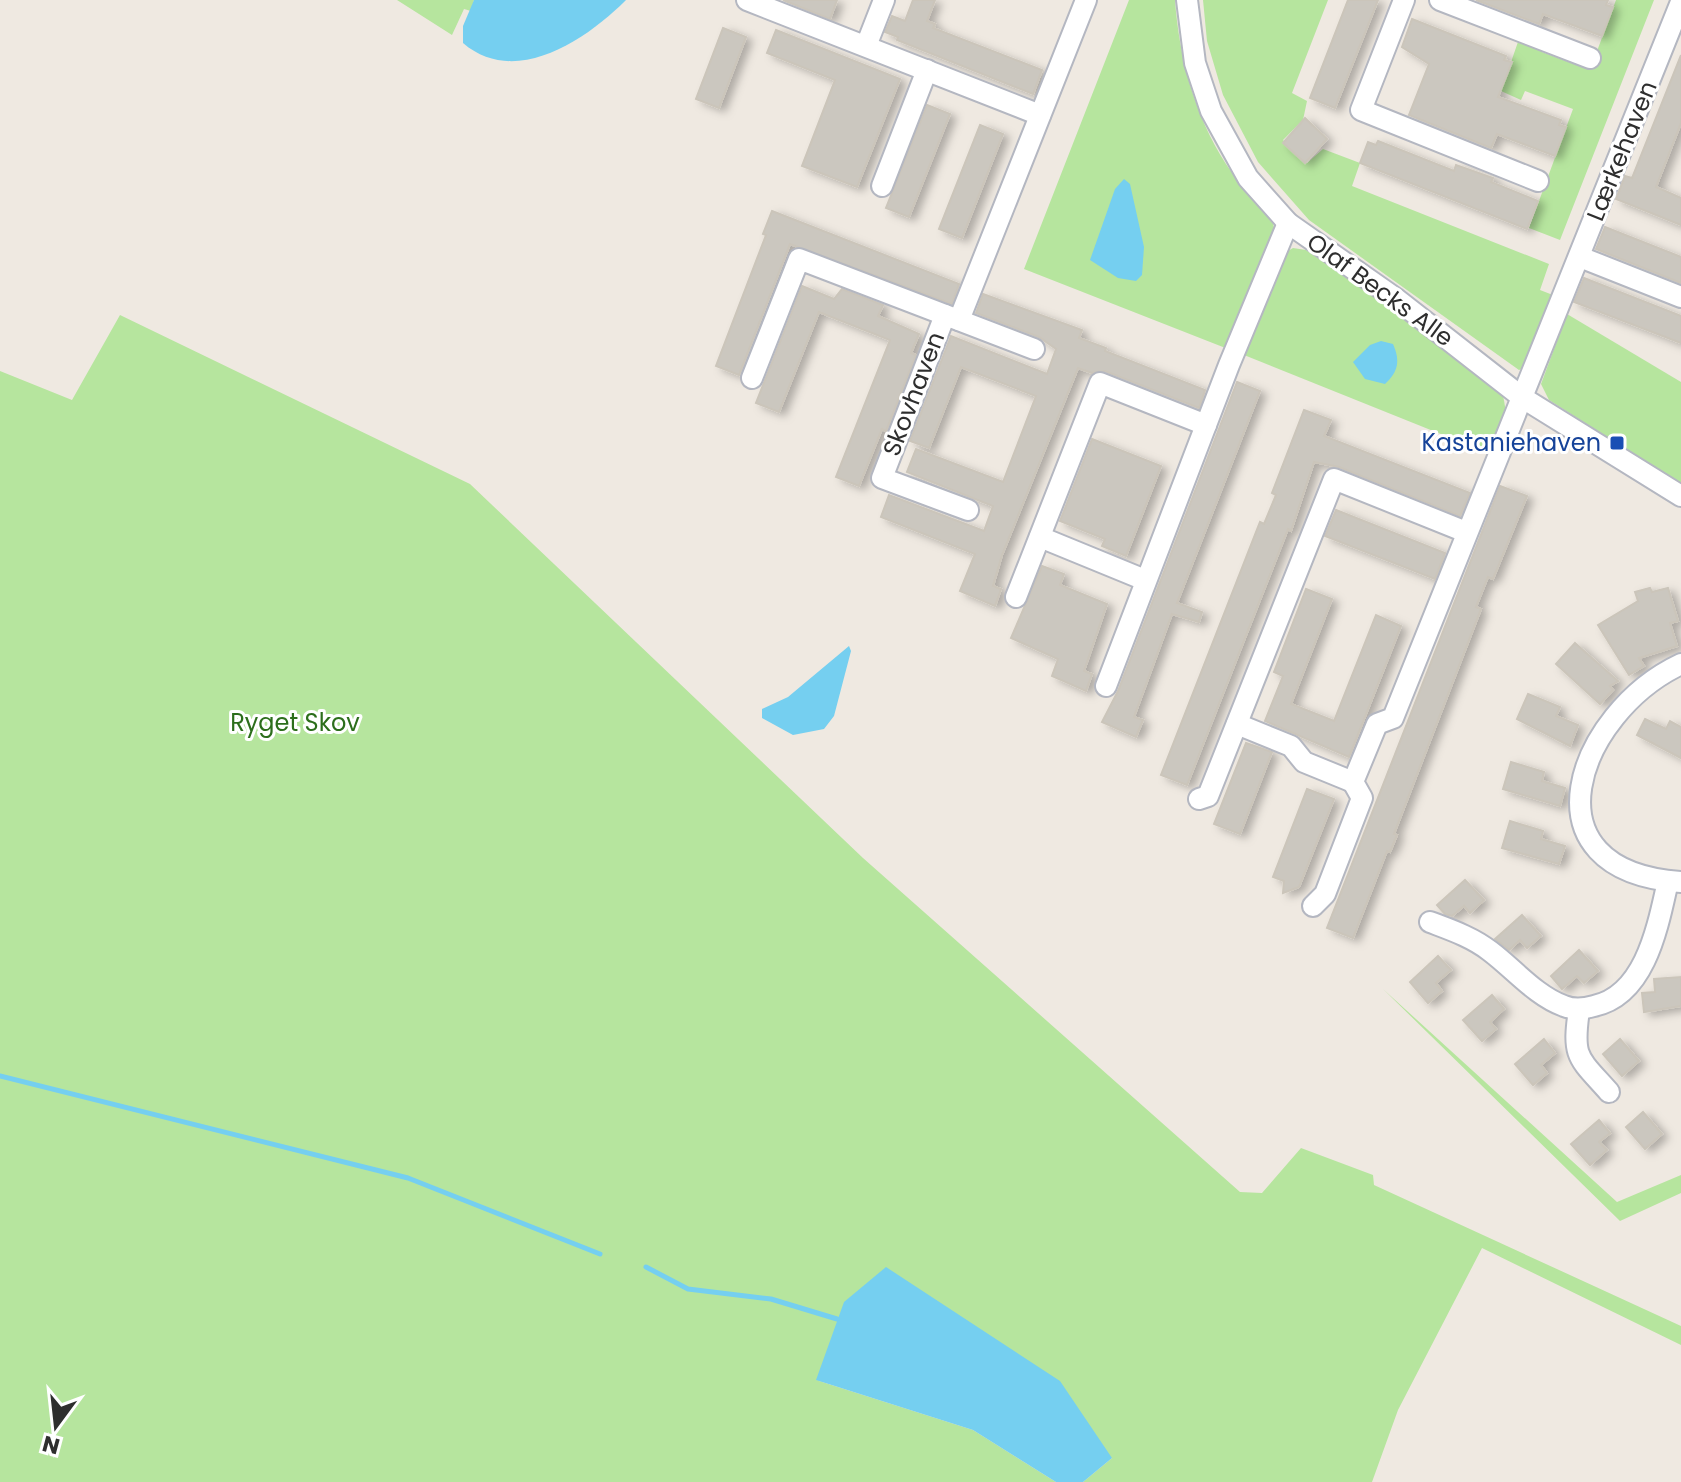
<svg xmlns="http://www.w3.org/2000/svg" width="1681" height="1482" viewBox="0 0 1681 1482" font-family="Poppins,sans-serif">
<defs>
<filter id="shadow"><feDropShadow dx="6" dy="3.5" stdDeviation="4" flood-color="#0004"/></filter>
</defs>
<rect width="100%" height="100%" fill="#efe9e1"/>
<!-- green -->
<g fill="#b6e59e">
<polygon points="397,0 474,0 471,11 464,9 452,35"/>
<path d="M1129,0H1175C1179,57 1195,116 1226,164C1238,183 1271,204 1274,228C1276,251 1238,324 1228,349L1024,269Z"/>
<polygon points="1203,0 1328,0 1292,93 1307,101 1303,120 1283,140 1307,163 1323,149 1360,163 1352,186 1549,264 1540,290 1558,297 1529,366 1519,370 1309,220 1258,162 1223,95 1207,41"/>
<polygon points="1616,0 1654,0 1560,240 1529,228 1573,109 1525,91 1521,100 1501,91 1519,39 1543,48 1542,52 1590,70"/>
<polygon points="1293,248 1306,250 1436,340 1503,395 1506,412 1488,453 1244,355 1281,255"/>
<polygon points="1567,314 1681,382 1681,484 1549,400 1541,384"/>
<polygon points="120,315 470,484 863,858 1240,1192 1262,1193 1301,1148 1373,1175 1374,1185 1681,1326 1681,1345 1482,1248 1398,1410 1372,1482 1083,1482 1112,1458 816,1380 973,1430 1056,1482 0,1482 0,371 72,400"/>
<polygon points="1383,989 1617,1202 1681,1175 1681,1193 1620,1221"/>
</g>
<!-- water -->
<g fill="#75cff0">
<path d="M474,0H626C586,40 515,88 463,43V26Z"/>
<polygon points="1124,179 1130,184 1144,247 1142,275 1136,281 1118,278 1090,260 1115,189"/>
<path d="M1381,341L1393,344C1400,360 1399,371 1385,384L1365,379L1353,362L1370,345Z"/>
<polygon points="849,646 851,651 834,716 824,729 793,735 762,718 762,709 788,697"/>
<polygon points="886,1267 1060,1381 1112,1458 1083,1482 1056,1482 973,1430 816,1380 844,1302"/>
</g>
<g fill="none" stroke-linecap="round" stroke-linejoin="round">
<!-- stream -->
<g stroke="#75cff0" stroke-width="5">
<polyline points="0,1076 408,1178 600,1254"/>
<polyline points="646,1267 688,1289 771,1299 837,1319"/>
</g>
</g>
<!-- building -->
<g fill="#cbc7bf" stroke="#cbc5ba" stroke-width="2" filter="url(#shadow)">
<polygon points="783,0 837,0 830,19"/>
<polygon points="913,0 935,0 927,21 935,24 933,28 1042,70 1033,94 897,40 898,37 885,32 892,16 905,21"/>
<polygon points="1348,0 1378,0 1335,108 1310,98"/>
<polygon points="1476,0 1608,0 1606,5 1613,7 1602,36 1543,14 1539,24"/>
<polygon points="1412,19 1506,56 1504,60 1512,62 1498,97 1561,120 1559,125 1566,127 1555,156 1497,134 1491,148 1409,115 1429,64 1402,47"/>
<polygon points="723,28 746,37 719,108 696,99"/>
<polygon points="776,30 900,79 857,187 802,166 835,80 767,53"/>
<polygon points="1681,55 1681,123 1656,187 1681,198 1681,225 1616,199 1625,176 1632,178"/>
<polygon points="927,105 950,114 909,217 886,208"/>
<polygon points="1305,118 1327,139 1305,163 1283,143"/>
<polygon points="980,125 1003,134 962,238 939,229"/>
<polygon points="1378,141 1454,171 1456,165 1493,178 1491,182 1538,201 1527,229 1360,163 1368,142 1376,145"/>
<polygon points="772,211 959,284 952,304 790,244 739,375 716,366 766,235 763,234"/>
<polygon points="1605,227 1681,257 1681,283 1596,249"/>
<polygon points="1584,278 1681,316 1681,343 1574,302"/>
<polygon points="802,286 834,299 842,289 883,305 878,316 919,334 911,353 916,355 886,431 882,429 859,486 836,477 890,340 819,312 779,412 756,403"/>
<polygon points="983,294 1082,330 1079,338 1106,348 1105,351 1205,390 1199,408 1105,371 1092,373 1078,368 1002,555 993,586 1001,589 995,606 960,591 975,554 881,517 889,495 984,531 993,506 907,472 916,449 1003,482 1036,396 961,367 929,448 910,441 951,336 1047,374 1056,349 1039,337 976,313"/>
<polygon points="1237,382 1260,391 1177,603 1202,612 1199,622 1172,614 1134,717 1143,720 1136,737 1102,722 1118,691"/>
<polygon points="1304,410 1331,420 1324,436 1470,493 1460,516 1339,467 1314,462 1291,531 1288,529 1187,785 1161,775 1260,522 1264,524 1276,495 1272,493"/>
<polygon points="1092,439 1161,466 1126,556 1102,546 1105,539 1060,521"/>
<polygon points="1500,486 1527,496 1493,579 1488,577 1476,607 1481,609 1394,834 1397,835 1390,852 1387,851 1353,938 1327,928"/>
<polygon points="1336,510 1445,553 1435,579 1325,536"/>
<polygon points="1042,566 1064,574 1060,585 1107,604 1084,671 1092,674 1086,691 1052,676 1058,659 1011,638"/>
<polygon points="1650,588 1652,592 1668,588 1678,621 1670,623 1677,646 1639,658 1644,666 1629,675 1598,625 1638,601 1635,592"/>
<polygon points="1306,589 1332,599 1291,704 1334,721 1376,615 1401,626 1349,757 1265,721 1283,676 1274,672"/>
<polygon points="1575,643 1618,681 1610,686 1613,690 1600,704 1556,664"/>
<polygon points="1528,694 1560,707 1556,716 1578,725 1570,746 1517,719"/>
<polygon points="1645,719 1666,729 1670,721 1681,727 1681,758 1637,735"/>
<polygon points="1246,743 1272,752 1240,834 1214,824"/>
<polygon points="1511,762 1544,772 1542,781 1565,788 1560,806 1503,789"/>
<polygon points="1307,789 1334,799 1299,887 1283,893 1284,881 1273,877"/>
<polygon points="1510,821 1543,831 1541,839 1565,846 1559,864 1502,848"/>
<polygon points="1465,880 1484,900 1470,913 1464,906 1452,916 1445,914 1437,905"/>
<polygon points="1522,915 1541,936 1527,948 1520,940 1509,950 1495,939"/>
<polygon points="1579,950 1598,971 1584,983 1577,976 1562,989 1551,976"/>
<polygon points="1438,956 1451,970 1436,983 1442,991 1428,1003 1410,982"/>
<polygon points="1681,977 1681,1006 1644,1012 1642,993 1655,992 1654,979"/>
<polygon points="1492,995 1504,1009 1490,1022 1496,1029 1482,1041 1463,1020"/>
<polygon points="1544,1039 1555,1053 1541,1065 1547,1073 1533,1085 1515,1064"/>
<polygon points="1620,1039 1639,1061 1622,1076 1603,1054"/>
<polygon points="1643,1112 1662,1134 1645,1149 1626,1127"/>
<polygon points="1599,1120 1610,1133 1599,1142 1607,1150 1590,1165 1571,1144"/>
</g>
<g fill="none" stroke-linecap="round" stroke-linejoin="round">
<!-- street casing -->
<g stroke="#b4b7c1" stroke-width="24">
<g id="street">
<polyline points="747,0 1040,115"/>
<polyline points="1187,0 1195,63 1211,111 1248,178 1288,223 1395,298 1523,398 1681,496"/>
<polyline points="1404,0 1361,110 1538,181"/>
<polyline points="1440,0 1590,58"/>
<polyline points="866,46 884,0"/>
<polyline points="882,186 927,70"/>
<polyline points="1580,257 1681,297"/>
<polyline points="945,315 882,478 968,510"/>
<polyline points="959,320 1086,0"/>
<polyline points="752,378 799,259 1034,349"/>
<polyline points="1040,537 1145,580"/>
<polyline points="1016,597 1100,383 1206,425"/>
<path d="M1681,664C1577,713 1519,871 1681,882"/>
<polyline points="1106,686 1229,365 1288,223"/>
<polyline points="1237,724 1291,746 1304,762 1353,782"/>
<polyline points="1199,799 1208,796 1334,479 1466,532"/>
<polyline points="1313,906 1325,894 1362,798 1353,782 1377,724 1393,718 1681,2"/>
<path d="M1430,922C1451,930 1472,937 1490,951C1514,969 1536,996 1564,1006C1574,1010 1584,1009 1594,1006C1646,995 1658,925 1668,881"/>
<path d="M1579,1010C1572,1058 1578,1057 1609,1092"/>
</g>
</g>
<!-- street -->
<use href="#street" stroke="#fff" stroke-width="20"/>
</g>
<!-- markers -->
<rect fill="#1a4fb4" stroke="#fff" stroke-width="3" x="1609" y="435" width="16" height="16" rx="4"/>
<g text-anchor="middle" stroke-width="6" stroke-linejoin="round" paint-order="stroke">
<!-- street labels -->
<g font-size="24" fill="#2e2e2e" stroke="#fff">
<text transform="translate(1622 151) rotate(-68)" y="8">Lærkehaven</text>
<text transform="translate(1380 290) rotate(36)" y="8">Olaf Becks Alle</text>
<text transform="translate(914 394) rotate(-69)" y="8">Skovhaven</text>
</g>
<!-- transit labels -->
<g font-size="24" fill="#164399" stroke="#fff" text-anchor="end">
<text x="1601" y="451">Kastaniehaven</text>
</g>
<!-- park labels -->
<g font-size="24" fill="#2c6e1b" stroke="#fff">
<text x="295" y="731">Ryget Skov</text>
</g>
</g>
<!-- north arrow -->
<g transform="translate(56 1426) rotate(195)" stroke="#ffffff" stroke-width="6" paint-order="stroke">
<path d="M0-6L14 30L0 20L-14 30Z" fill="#2e2e2e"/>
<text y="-12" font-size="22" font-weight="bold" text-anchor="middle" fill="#2e2e2e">N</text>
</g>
</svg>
